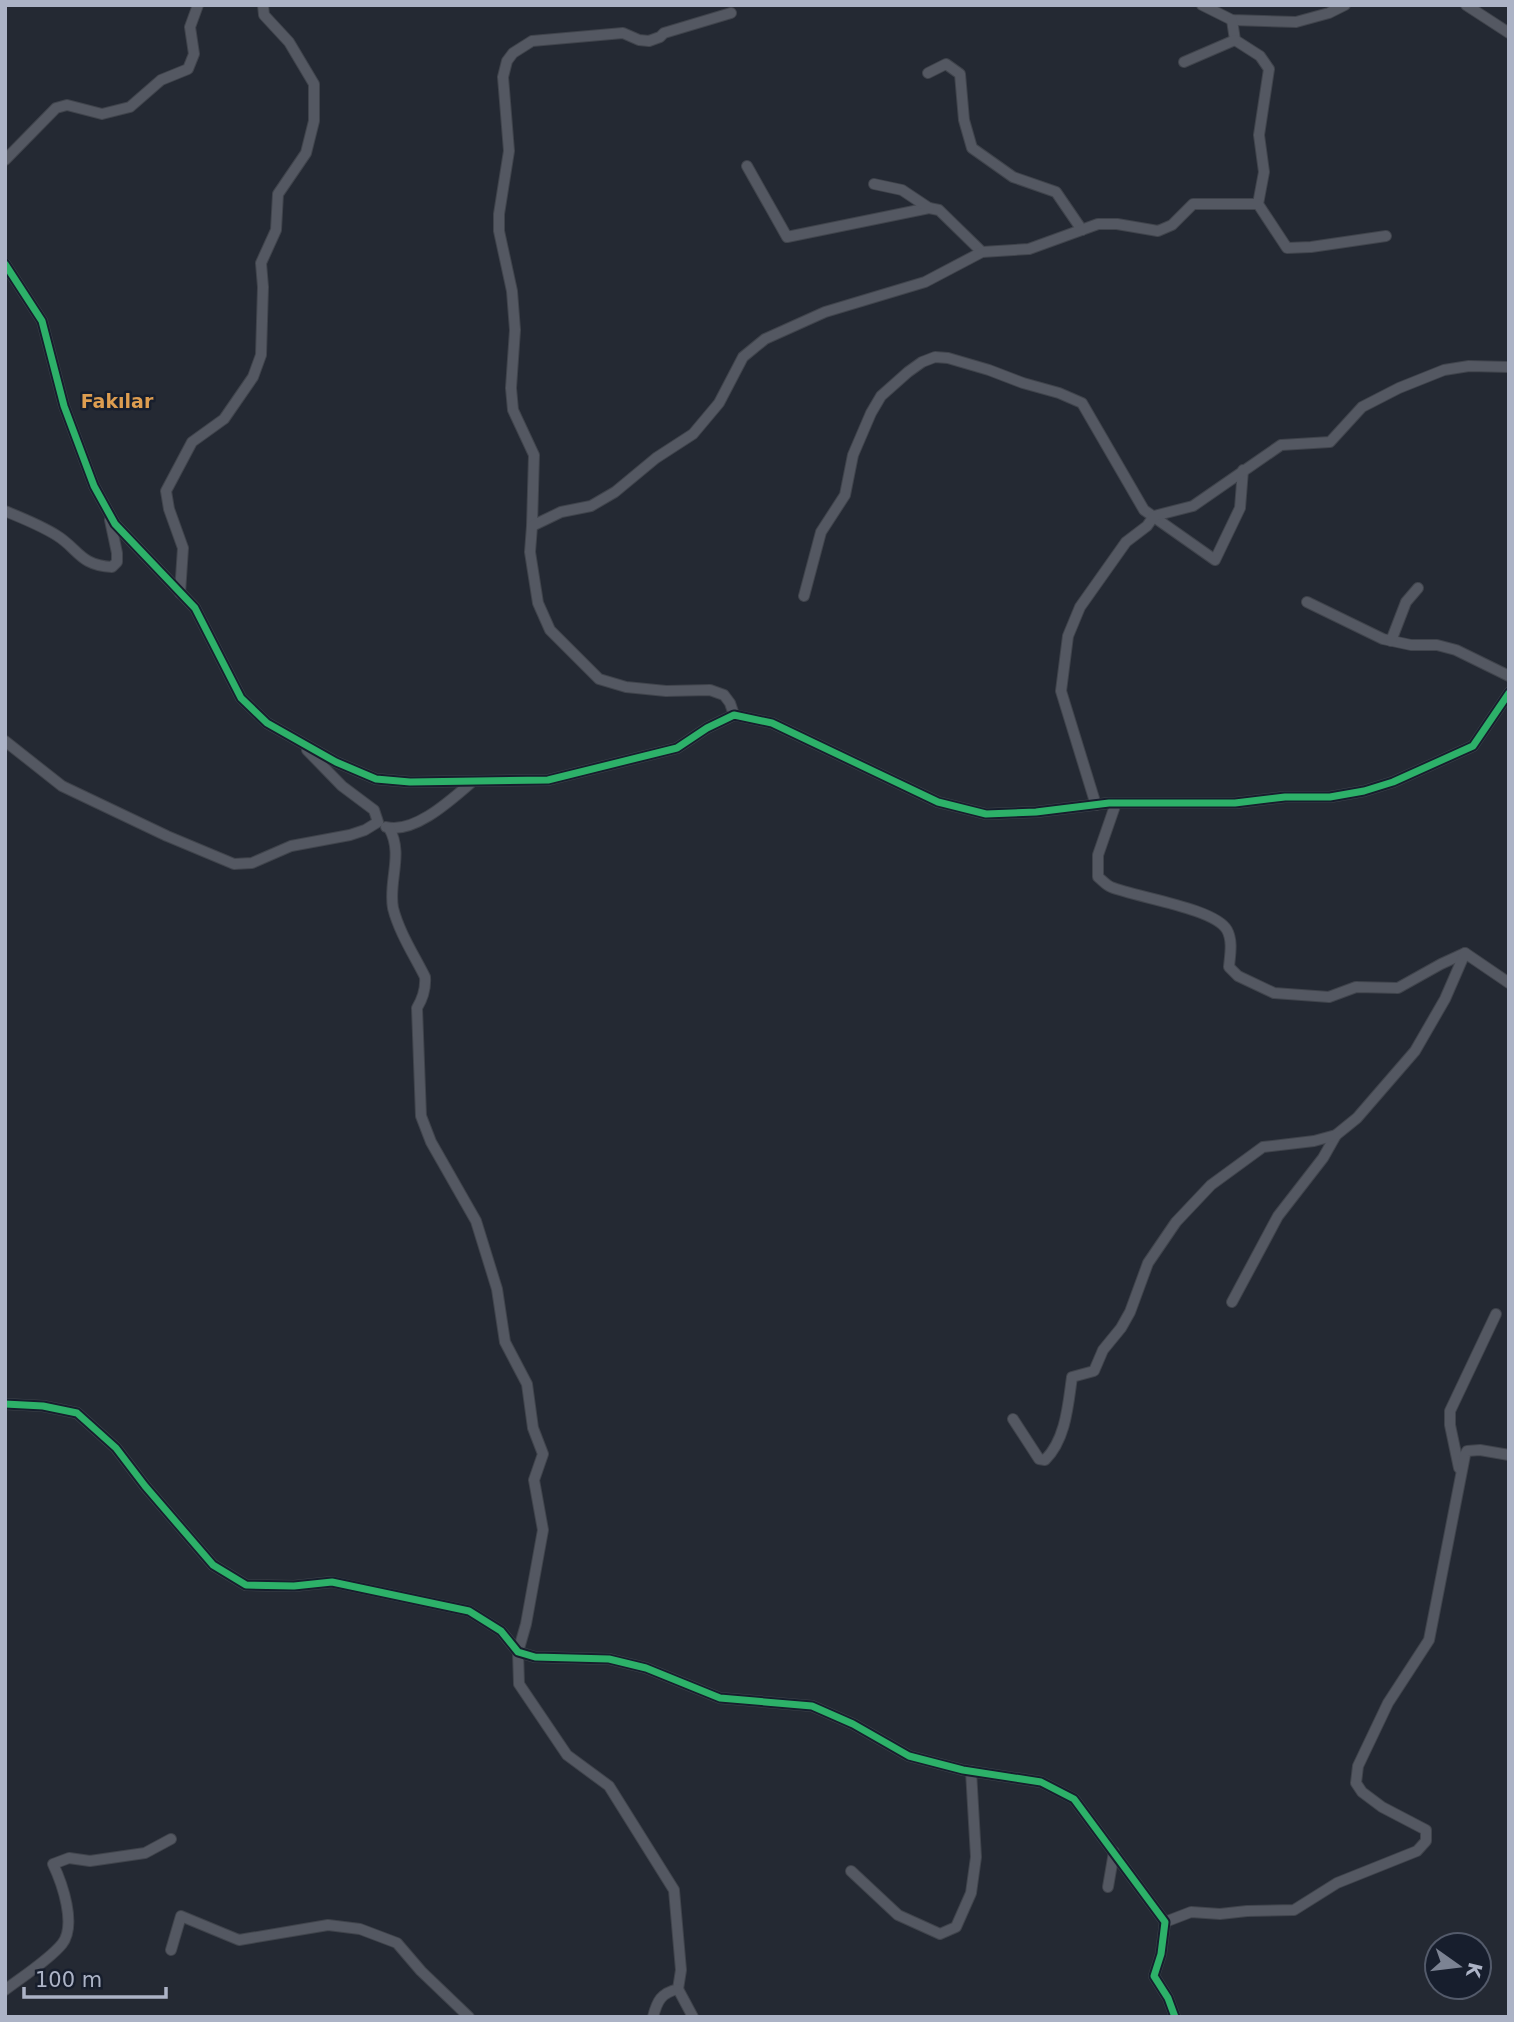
<svg xmlns="http://www.w3.org/2000/svg" width="1514" height="2022" viewBox="0 0 1514 2022" font-family="'DejaVu Sans',sans-serif">
<rect width="100%" height="100%" fill="#242933"/>
<g fill="none" stroke-linecap="round" stroke-linejoin="round">
<!-- minor casing -->
<g stroke="#40444c" stroke-width="12">
<g id="minor">
<polyline points="1202,5 1232,20 1296,22 1329,13 1345,5"/>
<polyline points="1466,5 1509,33"/>
<polyline points="1232,20 1235,40 1260,56 1269,69 1259,135 1264,172 1258,204 1287,248 1311,247 1386,236"/>
<polyline points="1184,62 1235,40"/>
<polyline points="928,73 946,64 960,74 964,120 972,148 1013,177 1056,192 1082,230"/>
<polyline points="5,160 56,108 67,105 102,114 130,107 161,80 188,69 194,54 190,27 198,5"/>
<polyline points="747,166 787,237 929,208 939,210 982,252"/>
<polyline points="874,184 902,190 929,208"/>
<polyline points="5,264 42,321 64,406 94,486 115,524 195,608 241,698 267,723 336,762 376,779 410,782 548,780 677,748 707,728 734,715 772,723 938,802 986,814 1036,812 1109,803 1235,803 1285,797 1330,797 1364,791 1393,782 1473,746 1509,693"/>
<path d="M5,511C22,518 40,525 56,535C79,549 79,565 112,567L117,562V553L110,520"/>
<polyline points="532,526 534,455 513,410 511,388 515,330 512,291 499,231 499,214 509,151 503,77 507,61 513,53 532,41 623,33 639,40 649,41 660,37 664,33 731,13"/>
<polyline points="180,593 183,548 169,509 166,491 192,442 224,419 253,377 261,355 263,287 261,263 276,230 278,194 306,153 314,121 314,84 289,42 264,15 263,5"/>
<polyline points="804,596 821,532 845,495 853,455 871,413 881,396 908,372 922,362 935,357 948,358 989,370 1023,383 1059,393 1082,403 1144,510 1215,560 1240,508 1243,470"/>
<polyline points="1307,602 1383,639 1411,645 1437,645 1456,650 1509,676"/>
<polyline points="1391,641 1406,602 1418,588"/>
<polyline points="734,715 730,703 724,695 710,690 666,691 626,687 599,679 550,630 538,603 530,552 532,526 561,512 591,506 615,492 656,458 693,434 719,403 743,357 765,339 825,312 925,282 982,252 1029,249 1098,224 1117,224 1158,231 1172,225 1193,204 1258,204"/>
<polyline points="5,741 62,786 167,836 234,864 252,863 291,846 350,835 365,830 378,822 374,810 342,786 307,750"/>
<path d="M1116,803L1098,855V877C1102,880 1106,885 1111,887C1134,897 1215,908 1227,930C1233,941 1230,955 1229,967L1238,976L1274,993L1329,997L1356,987L1398,988L1441,964L1465,953"/>
<polyline points="1096,805 1061,691 1068,636 1080,607 1126,542 1147,526 1154,516 1193,506 1281,445 1330,442 1362,407 1399,388 1444,370 1469,366 1509,367"/>
<path d="M386,827C415,834 452,799 473,781"/>
<path d="M389,828C404,854 388,881 393,908C399,932 414,955 425,977C426,989 423,998 417,1008L421,1116L431,1142L476,1221L497,1289L505,1342L527,1384L533,1428L543,1454L534,1480L543,1530L526,1624L518,1652L519,1684L567,1755L609,1786L674,1890L681,1970L678,1989C661,1993 657,2001 653,2017"/>
<polyline points="1232,1302 1278,1216 1323,1158 1336,1135"/>
<polyline points="5,1404 43,1406 77,1413 116,1448 145,1486 213,1565 246,1585 294,1586 332,1582 469,1611 501,1631 518,1652 535,1657 609,1659 646,1668 720,1698 812,1706 853,1724 909,1756 963,1770 1041,1782 1074,1799 1165,1922 1161,1954 1154,1976 1168,1998 1175,2017"/>
<path d="M1013,1419L1039,1459L1045,1460C1066,1439 1068,1405 1072,1377L1094,1371L1103,1350L1121,1328L1130,1312L1148,1263L1176,1222L1211,1185L1263,1147L1314,1141L1336,1135L1357,1118L1415,1051L1445,999L1465,953L1509,983"/>
<polyline points="1459,1468 1450,1425 1450,1411 1496,1314"/>
<polyline points="851,1871 898,1915 940,1934 956,1927 971,1893 976,1857 971,1771"/>
<polyline points="1108,1887 1114,1852"/>
<polyline points="1165,1922 1191,1912 1220,1914 1247,1911 1294,1910 1337,1883 1417,1851 1426,1841 1426,1830 1382,1807 1362,1792 1356,1783 1358,1766 1388,1703 1429,1640 1465,1455 1467,1451 1480,1450 1509,1455"/>
<polyline points="171,1950 181,1916 239,1940 328,1925 360,1929 397,1943 421,1971 469,2017"/>
<polyline points="678,1989 693,2017"/>
<path d="M5,1990C22,1977 49,1960 62,1944C77,1925 62,1883 53,1864L69,1858L90,1861L145,1853L171,1839"/>
</g>
</g>
<!-- minor -->
<use href="#minor" stroke="#545862" stroke-width="10"/>
<!-- cycleway casing -->
<g stroke="#171e2d" stroke-width="11">
<g id="cycleway">
<polyline points="5,264 42,321 64,406 94,486 115,524 195,608 241,698 267,723 336,762 376,779 410,782 548,780 677,748 707,728 734,715 772,723 938,802 986,814 1036,812 1109,803 1235,803 1285,797 1330,797 1364,791 1393,782 1473,746 1509,693"/>
<polyline points="5,1404 43,1406 77,1413 116,1448 145,1486 213,1565 246,1585 294,1586 332,1582 469,1611 501,1631 518,1652 535,1657 609,1659 646,1668 720,1698 812,1706 853,1724 909,1756 963,1770 1041,1782 1074,1799 1165,1922 1161,1954 1154,1976 1168,1998 1175,2017"/>
</g>
</g>
<!-- cycleway -->
<use href="#cycleway" stroke="#2db169" stroke-width="7"/>
</g>
<g text-anchor="middle" stroke-width="5" stroke-linejoin="round" paint-order="stroke">
<!-- neighbourhood labels -->
<g font-size="19" font-weight="bold" fill="#dd9d50" stroke="#171e2d">
<text x="117" y="408">Fakılar</text>
</g>
</g>
<!-- border -->
<rect width="1514" height="2022" fill="none" stroke="#acb3c6" stroke-width="14"/>
<!-- north arrow -->
<g transform="translate(1458 1966) rotate(104)"><circle r="33" fill="#171e2d" stroke="#535a6a" stroke-width="2"/>
<path d="M0-5L12 26L0 18L-12 26Z" fill="#7c8393"/>
<text y="-10" font-size="19" font-weight="bold" text-anchor="middle" fill="#acb3c6">K</text>
</g>
<!-- scale -->
<path d="M24 1987v10h142v-10" fill="none" stroke="#acb3c6" stroke-width="3.5"/>
<text x="35" y="1987" font-size="21" fill="#acb3c6" stroke="#171e2d" stroke-width="5" paint-order="stroke">100 m</text>
</svg>
